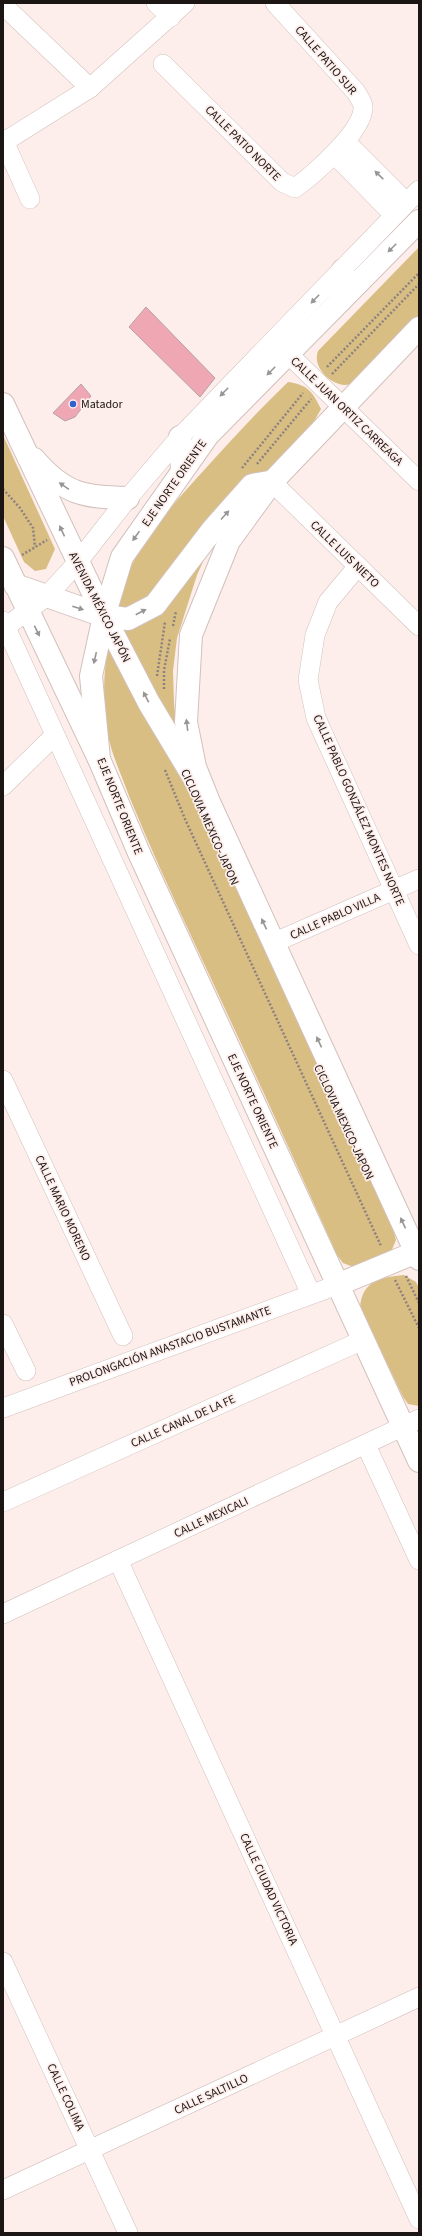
<svg xmlns="http://www.w3.org/2000/svg" width="422" height="2236" viewBox="0 0 422 2236" font-family="'Source Sans 3',sans-serif">
<rect width="100%" height="100%" fill="#fdeeeb"/>
<!-- green -->
<g fill="#d9be84">
<path d="M419,247V315L354,383C352,383 348,385 345,385C329,384 312,366 318,351Z"/>
<path d="M288,382C308,385 312,391 321,409L312,425L213,540L197,575L177,638L173,671L174,704L178,738L189,786L393,1229L396,1240L391,1252L356,1268L343,1263L337,1255C290,1150 242,1045 193,940C171,893 149,845 129,796C122,776 112,756 108,735C98,686 108,626 125,580C142,537 175,502 206,468C232,439 259,410 288,382Z"/>
<polygon points="3,435 55,549 46,569 35,571 24,562 3,516"/>
<path d="M404,1275L416,1282L419,1288V1406L408,1404L403,1397L360,1307C362,1281 381,1277 404,1275Z"/>
</g>
<!-- building -->
<g fill="#f0a7b4" stroke="#b4a2a5">
<polygon points="146,307 215,378 200,397 129,327"/>
<polygon points="81,384 91,396 75,417 65,421 53,413"/>
</g>
<g fill="none" stroke-linecap="round" stroke-linejoin="round">
<!-- street casing -->
<g stroke="#d2c0bc" stroke-width="20">
<g id="street">
<polyline points="156,3 171,17"/>
<polyline points="3,5 90,88"/>
<path d="M163,64L282,182L295,188C313,175 365,130 363,106C362,101 358,96 356,92L275,3"/>
<polyline points="3,139 30,199"/>
<polyline points="4,142 90,88 185,3"/>
<polyline points="346,142 406,202"/>
<polyline points="334,154 394,215"/>
<polyline points="278,344 419,481"/>
<polyline points="272,482 419,626"/>
<polyline points="358,566 328,602 315,635 308,680 316,718 419,945"/>
<polyline points="3,621 311,1294"/>
<polyline points="3,629 46,597 77,563 128,498 180,437 419,190"/>
<polyline points="3,786 54,736"/>
<polyline points="273,943 419,879"/>
<polyline points="3,1080 123,1336"/>
<polyline points="3,1324 26,1371"/>
<polyline points="3,1408 337,1285"/>
<polyline points="366,1445 419,1560"/>
<polyline points="3,1502 363,1340"/>
<polyline points="118,1560 419,2219"/>
<polyline points="3,1614 419,1419"/>
<polyline points="3,1962 128,2233"/>
<polyline points="3,2190 419,1997"/>
</g>
</g>
<!-- secondary casing -->
<g stroke="#d2c0bc" stroke-width="24">
<g id="secondary">
<polyline points="3,404 104,616 149,703 197,783"/>
<path d="M34,459C65,495 84,497 128,498"/>
<polyline points="3,558 98,757"/>
<polyline points="337,1285 419,1251"/>
</g>
</g>
<!-- primary casing -->
<g stroke="#d2c0bc" stroke-width="24">
<g id="primary">
<polyline points="419,221 208,435 122,557 104,616 91,676 99,759 139,853 419,1461"/>
<polyline points="340,301 343,270"/>
<polyline points="419,328 272,482 229,541 191,635 186,722 195,767 209,802 419,1259"/>
<polyline points="180,437 182,471"/>
<polyline points="15,585 104,616 128,619 155,605 213,529 252,485 269,482"/>
</g>
</g>
<!-- path -->
<g stroke="#8c817f" stroke-width="2.5" stroke-dasharray="2 2" stroke-linecap="butt">
<polyline points="327,367 419,273"/>
<polyline points="332,374 419,284"/>
<polyline points="257,464 311,399"/>
<polyline points="242,468 303,393"/>
<polyline points="3,489 20,508 33,528 35,547"/>
<polyline points="22,555 47,540"/>
<polyline points="173,626 176,611"/>
<polyline points="157,676 165,622"/>
<polyline points="164,689 164,670 170,639"/>
<polyline points="165,770 185,819 381,1246"/>
<polyline points="406,1276 419,1303"/>
<polyline points="395,1280 419,1328"/>
</g>
<!-- street -->
<use href="#street" stroke="#fff" stroke-width="19"/>
<!-- secondary -->
<use href="#secondary" stroke="#fff" stroke-width="22"/>
<!-- primary -->
<use href="#primary" stroke="#fff" stroke-width="22"/>
</g>
<!-- one-way arrows -->
<defs><path id="oneway-solid" d="M-6-.8H1V-3.2L6.5 0L1 3.2V.8H-6Z"/></defs>
<g fill="#989695">
<use href="#oneway-solid" transform="translate(379 175) rotate(-136)"/>
<use href="#oneway-solid" transform="translate(392 248) rotate(135)"/>
<use href="#oneway-solid" transform="translate(315 299) rotate(134)"/>
<use href="#oneway-solid" transform="translate(271 371) rotate(135)"/>
<use href="#oneway-solid" transform="translate(224 392) rotate(134)"/>
<use href="#oneway-solid" transform="translate(64 486) rotate(-145)"/>
<use href="#oneway-solid" transform="translate(225 515) rotate(-48)"/>
<use href="#oneway-solid" transform="translate(62 531) rotate(-115)"/>
<use href="#oneway-solid" transform="translate(136 536) rotate(125)"/>
<use href="#oneway-solid" transform="translate(78 608) rotate(18)"/>
<use href="#oneway-solid" transform="translate(141 612) rotate(-28)"/>
<use href="#oneway-solid" transform="translate(37 631) rotate(64)"/>
<use href="#oneway-solid" transform="translate(95 658) rotate(103)"/>
<use href="#oneway-solid" transform="translate(146 697) rotate(-117)"/>
<use href="#oneway-solid" transform="translate(187 725) rotate(-97)"/>
<use href="#oneway-solid" transform="translate(264 924) rotate(-115)"/>
<use href="#oneway-solid" transform="translate(319 1042) rotate(-115)"/>
<use href="#oneway-solid" transform="translate(403 1223) rotate(-115)"/>
</g>
<!-- markers -->
<circle fill="#2e60ce" stroke="#fdeeeb" stroke-width="1.5" cx="73" cy="404" r="4"/>
<g text-anchor="middle" stroke-width="3.5" stroke-linejoin="round" paint-order="stroke">
<!-- street labels -->
<g font-size="12" fill="#1b1513" stroke="#fdeeeb">
<text transform="translate(326 60) rotate(49)" y="4">CALLE PATIO SUR</text>
<text transform="translate(243 143) rotate(45)" y="4">CALLE PATIO NORTE</text>
<text transform="translate(347 411) rotate(44)" y="4">CALLE JUAN ORTIZ CARREAGA</text>
<text transform="translate(174 483) rotate(-55)" y="4">EJE NORTE ORIENTE</text>
<text transform="translate(345 554) rotate(44)" y="4">CALLE LUIS NIETO</text>
<text transform="translate(100 607) rotate(63)" y="4">AVENIDA MÉXICO JAPÓN</text>
<text transform="translate(120 806) rotate(68)" y="4">EJE NORTE ORIENTE</text>
<text transform="translate(359 810) rotate(66)" y="4">CALLE PABLO GONZÁLEZ MONTES NORTE</text>
<text transform="translate(210 827) rotate(66)" y="4">CICLOVIA MEXICO-JAPON</text>
<text transform="translate(335 916) rotate(-24)" y="4">CALLE PABLO VILLA</text>
<text transform="translate(253 1101) rotate(65)" y="4">EJE NORTE ORIENTE</text>
<text transform="translate(344 1122) rotate(65)" y="4">CICLOVIA MEXICO-JAPON</text>
<text transform="translate(63 1208) rotate(65)" y="4">CALLE MARIO MORENO</text>
<text transform="translate(170 1346) rotate(-20)" y="4">PROLONGACIÓN ANASTACIO BUSTAMANTE</text>
<text transform="translate(183 1421) rotate(-24)" y="4">CALLE CANAL DE LA FE</text>
<text transform="translate(211 1517) rotate(-25)" y="4">CALLE MEXICALI</text>
<text transform="translate(269 1889) rotate(65)" y="4">CALLE CIUDAD VICTORIA</text>
<text transform="translate(211 2094) rotate(-25)" y="4">CALLE SALTILLO</text>
<text transform="translate(66 2097) rotate(65)" y="4">CALLE COLIMA</text>
</g>
<!-- poi labels -->
<g font-size="12" fill="#1b1513" stroke="#fdeeeb" text-anchor="start">
<text x="81" y="408">Matador</text>
</g>
</g>
<!-- border -->
<rect width="422" height="2236" fill="none" stroke="#1b1513" stroke-width="8"/>
</svg>
